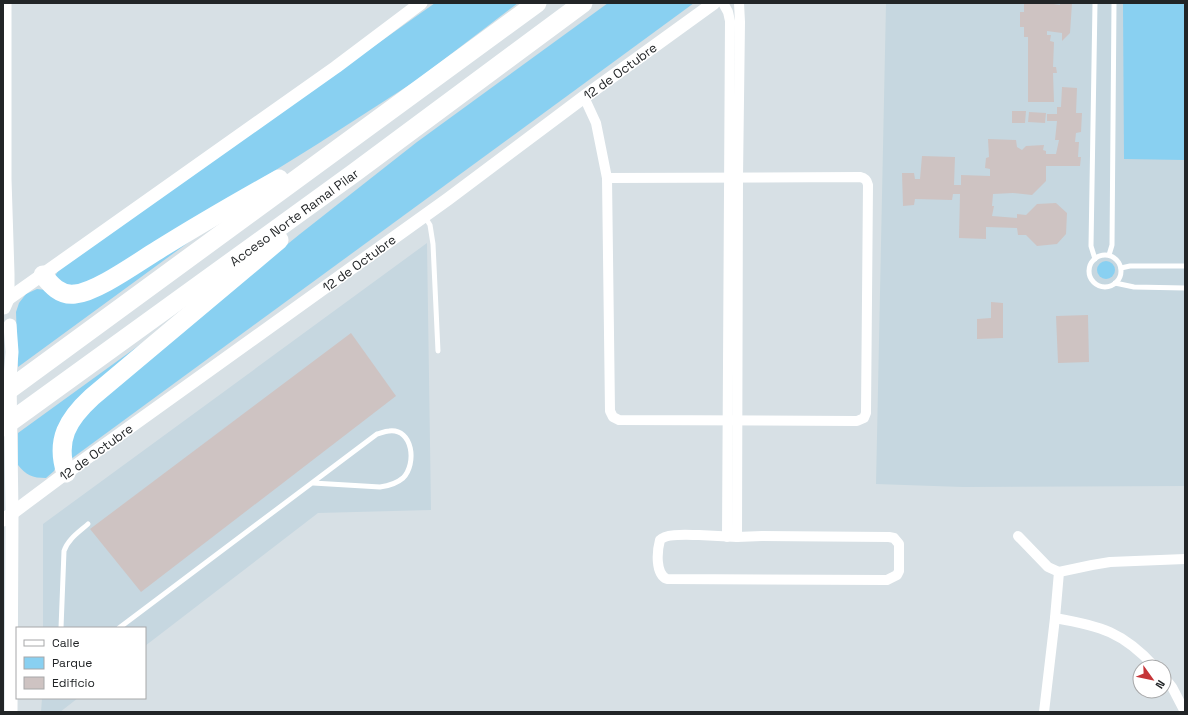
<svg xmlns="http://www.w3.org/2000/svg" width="1188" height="715" viewBox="0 0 1188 715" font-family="'Space Grotesk',sans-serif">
<rect width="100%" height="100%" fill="#d7e0e5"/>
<!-- built -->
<g fill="#c6d7e0">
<polygon points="886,3 1185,3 1185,486 963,487 876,484"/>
<polygon points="427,243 431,510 318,513 145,646 145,628 43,628 43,524"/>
<polygon points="42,698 78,698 60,712 41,712"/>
</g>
<!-- green -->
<g fill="#89d0f1">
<polygon points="435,3 518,3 417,80 316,145 91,285 66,289 55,276 60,268"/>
<polygon points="608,3 694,3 71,459 72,428 112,386 300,234 417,142"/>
<polygon points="1123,3 1185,3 1185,160 1124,159"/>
<polygon points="204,231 18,367 16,312 19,303 26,294 37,289 46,290 57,296"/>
<circle cx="1106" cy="270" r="9"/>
<path d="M203,299L81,401L54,471L46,478C32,478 26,475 18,465V433Z"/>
</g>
<!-- building -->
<g fill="#cec3c2">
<polygon points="1024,3 1047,3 1060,5 1060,3 1072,3 1070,33 1062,41 1062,33 1047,31 1047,35 1051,35 1050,41 1054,42 1053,67 1056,67 1057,73 1053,73 1054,102 1028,102 1028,37 1024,37 1024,27 1020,27 1020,12 1024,12"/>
<polygon points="1062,87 1077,88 1076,113 1082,113 1081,132 1076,133 1075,142 1079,142 1078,157 1081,157 1080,166 1046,166 1046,181 1032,195 1013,193 993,194 992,206 994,206 992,216 1017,218 1017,214 1026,215 1037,204 1056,203 1067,213 1066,234 1057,244 1037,246 1026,235 1018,235 1017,228 986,227 986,239 959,238 960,194 953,194 952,200 915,199 914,205 903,206 902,173 914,173 915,179 920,179 922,156 955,157 954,185 961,185 961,175 990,176 990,169 985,168 986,158 989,157 988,139 1016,140 1017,147 1022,150 1026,146 1044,145 1043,150 1046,151 1046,154 1056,154 1059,140 1055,140 1057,121 1047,121 1047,114 1057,114 1057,107 1061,107"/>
<polygon points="1012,111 1026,111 1025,123 1012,123"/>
<polygon points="1029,112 1046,113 1045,123 1028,122"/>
<polygon points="991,302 1003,303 1003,338 977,339 977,319 991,318"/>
<polygon points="1088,315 1089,362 1058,363 1056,316"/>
<polygon points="351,333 396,396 141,592 90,529"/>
</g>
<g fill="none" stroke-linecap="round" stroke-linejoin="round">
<!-- service -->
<g stroke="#fff" stroke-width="5">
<polyline points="425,217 430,225 433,244 438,351"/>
<polyline points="1109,255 1112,245 1114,3"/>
<circle cx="1105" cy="271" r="16"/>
<polyline points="1095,259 1091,246 1095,3"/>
<polyline points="1121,268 1130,266 1185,266"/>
<polyline points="1115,283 1134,287 1185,288"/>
<path d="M61,628L64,551C68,539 79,532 88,524"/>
<path d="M119,628L377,434C381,433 385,431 389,431C413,428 417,464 403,478C396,484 388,486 380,487L313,483"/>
</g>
<!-- minor -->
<g stroke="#fff" stroke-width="10">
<polyline points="723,3 728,12 730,21 727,537"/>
<path d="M584,97L596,123L607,178L610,411L613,417L619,420L857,421L864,418L866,413L868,185C867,180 865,178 860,177L607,178"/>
<path d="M699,535L737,537L762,536L889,537L894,538L899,544V571L897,575L887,580L667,579C655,574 657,551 660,540C666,533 689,535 699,535Z"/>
<polyline points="1018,536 1048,567 1059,572"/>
<polyline points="737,537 738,177 740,22 739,3"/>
<path d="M1055,618C1101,626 1123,632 1155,667"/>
<polyline points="1164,677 1172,687 1185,712"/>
<polyline points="1044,712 1055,618 1059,572 1092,565 1110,562 1185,559"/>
</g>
<!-- tertiary -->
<g stroke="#fff" stroke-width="13">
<polyline points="8,299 336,67 421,3"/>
<polyline points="4,308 8,299 8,274 5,179 5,3"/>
<polyline points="10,325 12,352 10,378 12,513 11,712"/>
<polyline points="3,520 66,473 448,199 584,97 714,3"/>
</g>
<!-- motorway -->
<g stroke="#fff" stroke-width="19">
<path d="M43,275C51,285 60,296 75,294C97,292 138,262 158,250C198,225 238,202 279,179"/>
<polyline points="3,394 537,3"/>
<polyline points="3,427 354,173 583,3"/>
<path d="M66,473C55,440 68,419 92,397L279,240"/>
</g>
</g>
<g text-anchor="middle" stroke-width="3" stroke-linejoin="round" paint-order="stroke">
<!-- street labels -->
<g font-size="13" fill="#222527" stroke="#fff">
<text transform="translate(620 71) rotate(-36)" y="5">12 de Octubre</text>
<text transform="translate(294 217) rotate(-36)" y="5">Acceso Norte Ramal Pilar</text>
<text transform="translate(359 263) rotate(-36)" y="5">12 de Octubre</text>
<text transform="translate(96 452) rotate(-36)" y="5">12 de Octubre</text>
</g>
</g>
<!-- border -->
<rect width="1188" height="715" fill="none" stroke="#222527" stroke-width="8"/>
<!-- legend -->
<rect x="16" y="627" width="130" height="72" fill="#ffffff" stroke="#a7a8a9"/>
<rect x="24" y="640" width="20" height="6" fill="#ffffff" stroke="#a7a8a9"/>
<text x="52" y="647" font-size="12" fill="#222527">Calle</text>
<rect x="24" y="657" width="20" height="12" fill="#89d0f1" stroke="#a7a8a9"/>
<text x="52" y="667" font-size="12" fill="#222527">Parque</text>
<rect x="24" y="677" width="20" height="12" fill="#cec3c2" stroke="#a7a8a9"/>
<text x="52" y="687" font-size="12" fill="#222527">Edificio</text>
<!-- north arrow -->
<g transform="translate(1152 679) rotate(123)"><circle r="19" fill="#ffffff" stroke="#a7a8a9"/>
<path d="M0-3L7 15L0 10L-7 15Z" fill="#c53538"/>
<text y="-6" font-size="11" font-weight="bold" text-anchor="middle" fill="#222527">N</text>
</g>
</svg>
